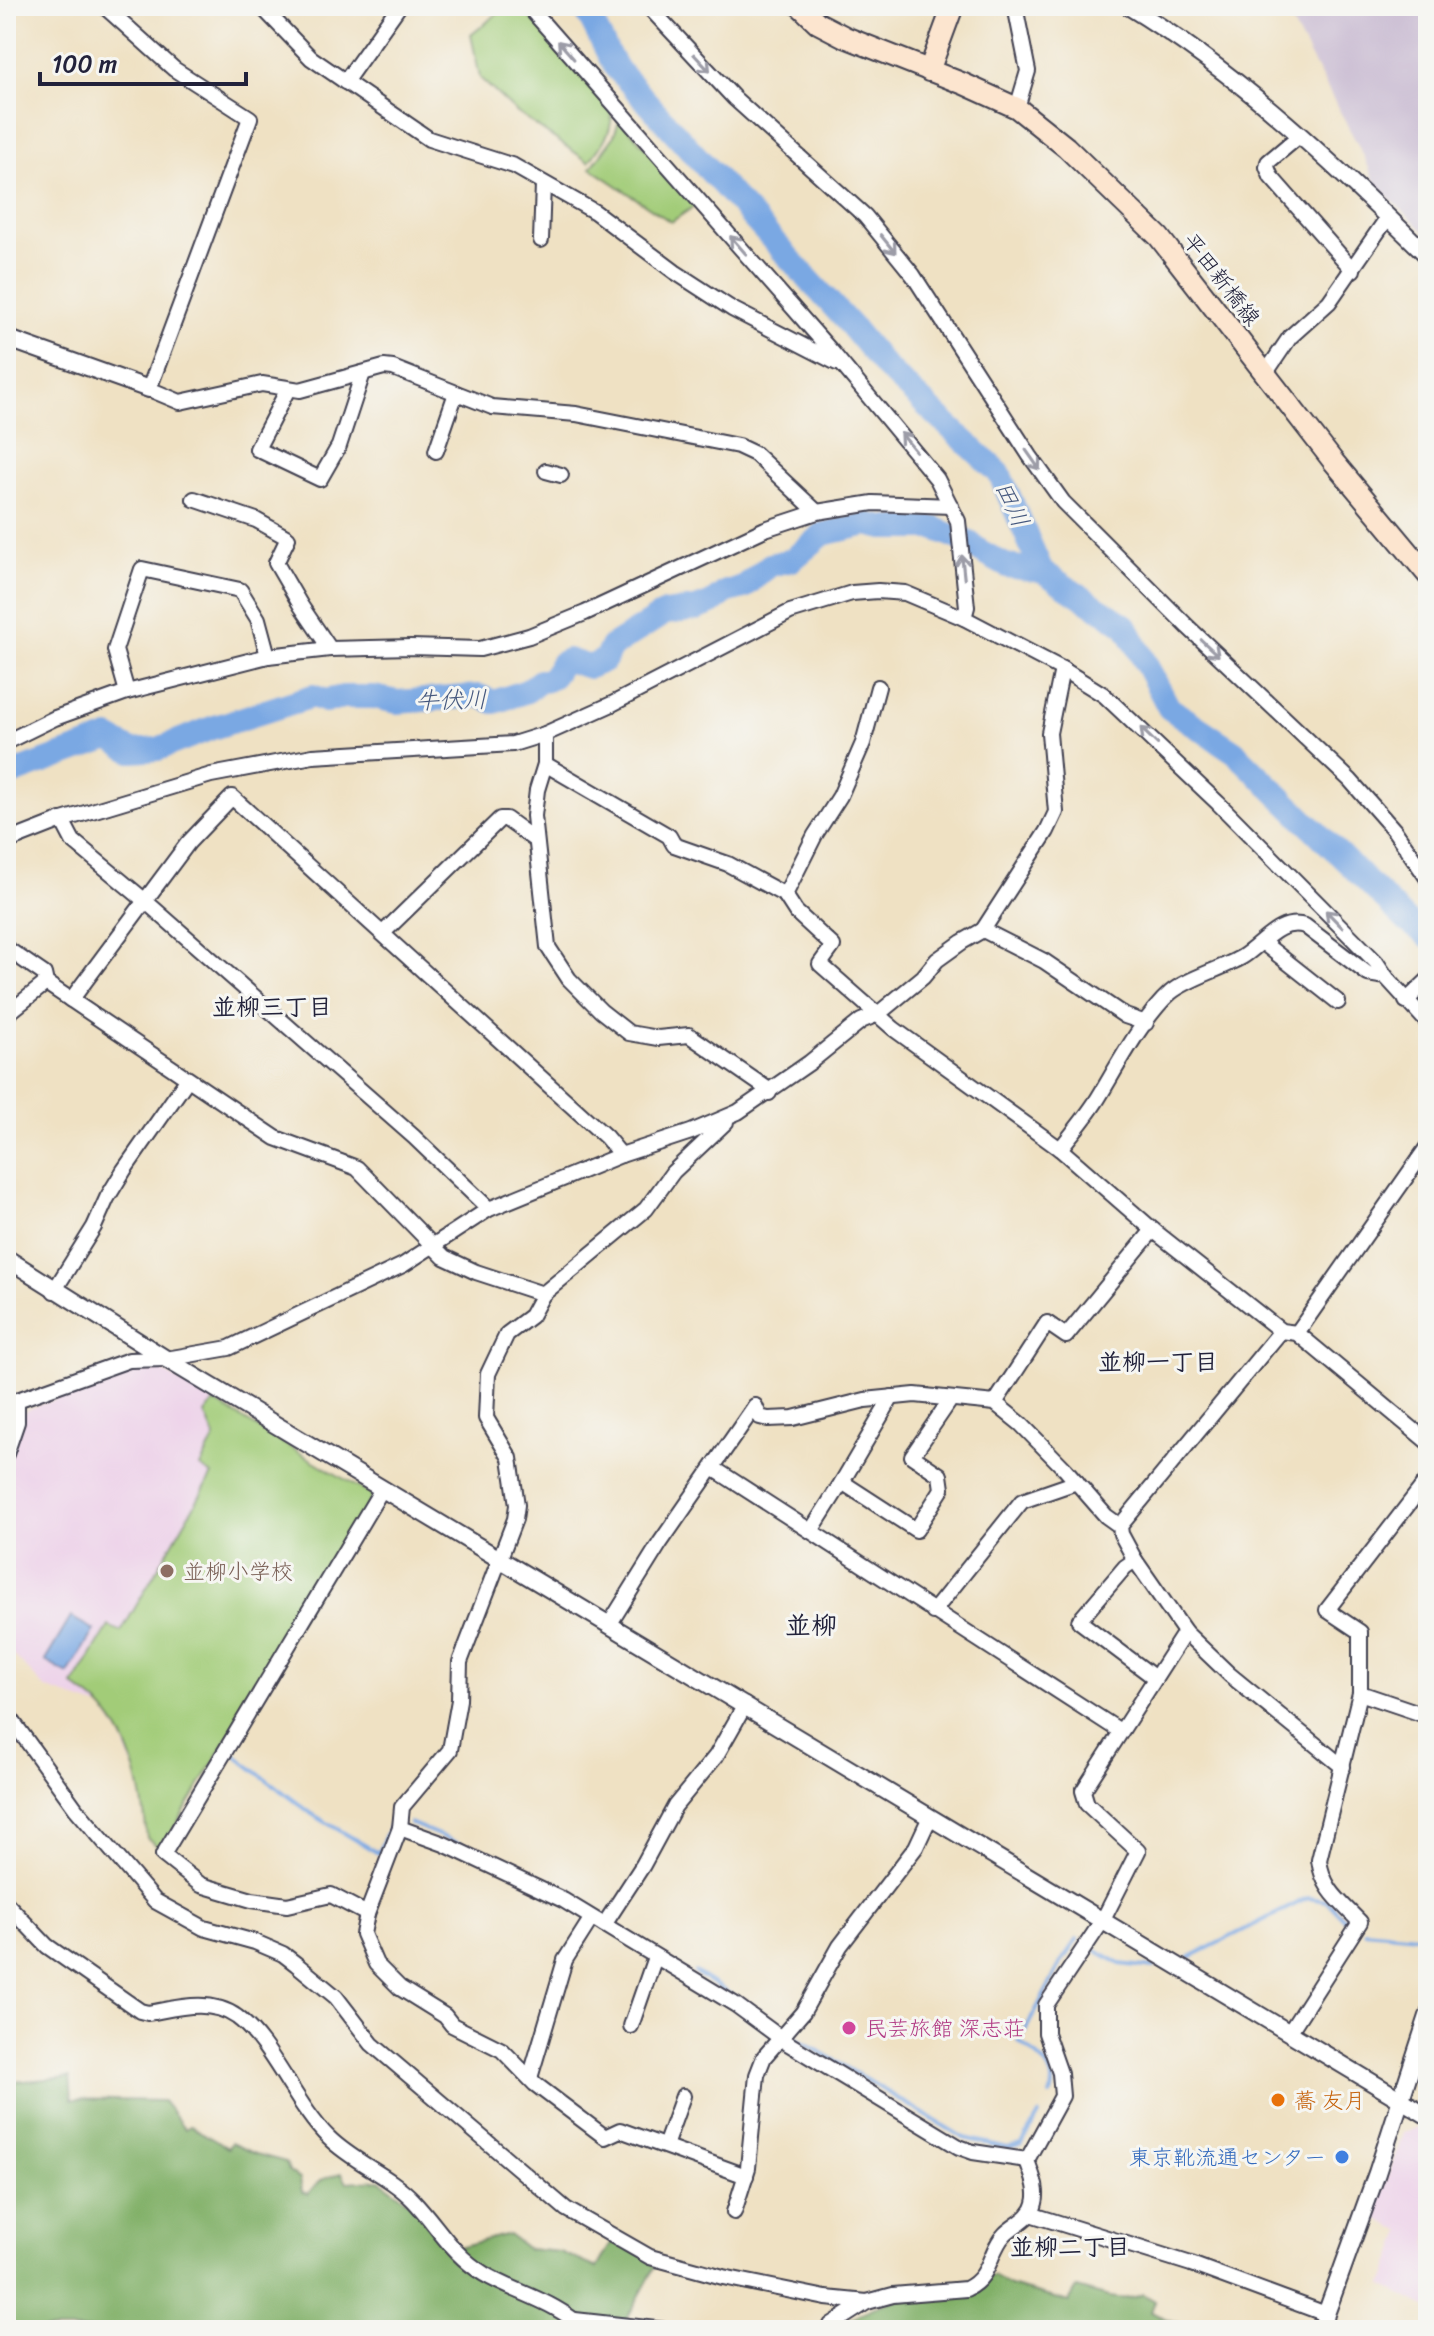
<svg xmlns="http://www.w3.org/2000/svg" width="1434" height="2336" viewBox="0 0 1434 2336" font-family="Sriracha,'Klee One',sans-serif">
<rect width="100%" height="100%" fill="#f6f6f2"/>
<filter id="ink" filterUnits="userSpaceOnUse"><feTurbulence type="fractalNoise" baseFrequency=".0125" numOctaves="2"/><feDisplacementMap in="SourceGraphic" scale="16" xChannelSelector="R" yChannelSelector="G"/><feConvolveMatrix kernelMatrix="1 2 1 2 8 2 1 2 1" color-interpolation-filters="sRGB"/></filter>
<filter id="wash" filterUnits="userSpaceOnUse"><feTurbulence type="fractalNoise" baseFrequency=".006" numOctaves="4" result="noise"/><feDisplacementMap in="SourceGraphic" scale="32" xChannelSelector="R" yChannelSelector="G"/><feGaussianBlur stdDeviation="1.8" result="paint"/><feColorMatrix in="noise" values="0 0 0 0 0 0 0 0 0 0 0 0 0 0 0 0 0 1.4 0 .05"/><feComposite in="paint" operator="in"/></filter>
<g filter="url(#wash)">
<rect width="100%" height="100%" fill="#efe1c3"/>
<!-- built -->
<g fill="#edd1e9">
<polygon points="145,1371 162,1371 373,1496 159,1847 147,1838 144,1796 121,1736 102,1708 45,1688 6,1647 6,1465 26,1410 128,1373"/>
<polygon points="1419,2127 1428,2132 1428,2308 1383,2285 1402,2231 1374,2217 1403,2133"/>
</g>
<!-- industrial -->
<polygon fill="#ccbfd4" points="1283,6 1428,6 1428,235 1376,185 1364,156"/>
<!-- green -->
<g fill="#a2cc78" stroke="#62775a" stroke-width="2">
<path d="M507,6H523L611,106C615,130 602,144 589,162L516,112L480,78L471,35Z"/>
<polygon points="620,119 696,205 671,222 591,168 613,138"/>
<path d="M214,1402L373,1496L164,1845L159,1847L147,1838C143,1794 134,1743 103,1709C95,1700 83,1693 73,1685L109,1626L121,1632L212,1475L200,1467L215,1437L205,1414Z"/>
</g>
<!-- forest -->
<g fill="#81b068" stroke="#526952" stroke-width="2">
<path d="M6,2075L12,2082L70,2077L72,2099L163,2101L185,2129L190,2126L228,2148L231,2143L256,2154L286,2162L289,2171L300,2179L302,2192L308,2194C317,2180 326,2177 342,2173L347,2182L380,2180L410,2202L447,2250L508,2234L528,2249L560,2252L597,2268L612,2241L658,2262L625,2322V2330H6Z"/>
<path d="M994,2276L1010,2286L1069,2302L1077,2288C1097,2293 1123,2305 1143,2294L1155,2301L1151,2312L1194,2330H836C863,2302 954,2283 994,2276Z"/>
</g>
<!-- water -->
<polygon fill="#7aa8e3" stroke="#4e658f" stroke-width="2" points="71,1617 94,1630 68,1674 45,1661"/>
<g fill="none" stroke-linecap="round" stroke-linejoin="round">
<!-- stream -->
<g stroke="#7aa8e3" stroke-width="4">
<polyline points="232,1753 312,1814 378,1853 394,1817"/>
<polyline points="410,1823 460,1844"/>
<polyline points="507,1866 543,1883"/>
<polyline points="1365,1931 1428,1937"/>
<polyline points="1096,1950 1120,1964 1153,1968"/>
<polyline points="1190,1957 1308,1898 1327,1901 1349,1924"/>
<polyline points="695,1972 778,2025"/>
<polyline points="795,2037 964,2138 1008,2148 1022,2144 1039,2115"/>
<path d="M1050,2095C1059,2069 1038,2056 1019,2042L1062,1961L1077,1939"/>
</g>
<!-- river -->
<g stroke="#7aa8e3" stroke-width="24">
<polyline points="584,6 615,67 852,327 886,368 999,473 1042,571 1126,626 1169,708 1235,752 1406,920 1428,936"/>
<path d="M6,776L109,738L132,751L158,749L212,728L313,696L325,701L343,697H374L397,702L479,696L494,702L527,691L540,681C552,682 556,672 561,663L568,660L589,667L605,660L611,647L665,613L696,609L712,603L726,592L744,587L770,565L792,560L823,534L867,524L884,528H934L970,543L980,551L1007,566L1042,571"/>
</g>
</g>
</g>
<g filter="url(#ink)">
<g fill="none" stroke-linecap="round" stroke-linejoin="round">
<!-- minor casing -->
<g stroke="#413f4f" stroke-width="18">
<g id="minor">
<polyline points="104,6 174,69 250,118 149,389 180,402 262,384 300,390 384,367 393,368 492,407 576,414 738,446 755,454 817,512"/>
<polyline points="261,6 311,58 429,139 514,166 595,212 675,272 732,309 837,363"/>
<polyline points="528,6 831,351 937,479 958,521 967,607 964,618"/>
<polyline points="648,6 734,98 865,216 913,275 1030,456 1063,502 1188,627 1350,780 1394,830 1428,879"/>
<polyline points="1015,6 1028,71 1017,108"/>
<polyline points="345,82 399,6"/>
<polyline points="1299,136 1268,162 1267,167 1271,177 1353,270"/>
<polyline points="541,240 543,184"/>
<polyline points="1265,374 1290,337 1329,302 1388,217"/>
<polyline points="288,389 257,449 320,479 339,446 363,373"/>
<polyline points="436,451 456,393"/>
<polyline points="546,471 561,475"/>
<polyline points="194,499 256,520 288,538 276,563 301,606 330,649"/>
<polyline points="127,692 115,650 142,569 240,590 258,619 268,656"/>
<polyline points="545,734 545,764 537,790 534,816 548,947 569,979 601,1011 629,1033 658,1038 689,1035 766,1088 769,1093"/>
<polyline points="6,742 55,718 127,692 268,656 330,649 411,647 480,649 529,636 585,613 765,529 817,512 873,503 951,506"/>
<polyline points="545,764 669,836 674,845 728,864 785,895 796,912 833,946 820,964 894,1029 1060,1149 1153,1230 1281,1331 1297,1333 1428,1442"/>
<polyline points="62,820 73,841 144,900 414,1137 489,1209"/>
<polyline points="6,842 62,820 211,775 313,756 513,744 545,734 612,704 790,612 852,593 878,591 905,593 964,618 1062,669 1104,695 1218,803 1376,962 1386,977"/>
<polyline points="785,895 815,835 840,796 863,743 878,687"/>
<polyline points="983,930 1044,961 1125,1016 1146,1023"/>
<polyline points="384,932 500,819 506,819 535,840"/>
<polyline points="1262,942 1338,1002"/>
<polyline points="6,948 44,974 46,983 276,1138 357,1168 444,1257 476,1272 543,1294 531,1316 507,1334 488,1374 486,1418 510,1458 517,1505 515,1519 460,1662 459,1700 450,1750 402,1807 400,1828 367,1914 363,1934 376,1964 400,1988 445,2016 452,2025 502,2050 535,2084 605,2137 620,2130 746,2176"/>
<polyline points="71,1000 188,843 232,797 606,1137 621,1155"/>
<polyline points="1406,1001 1428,980"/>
<polyline points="6,1015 46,983"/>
<path d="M1060,1149C1073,1132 1089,1114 1100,1095C1118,1065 1144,1016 1170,993C1186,979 1222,969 1242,957C1263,944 1279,918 1305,926L1368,974L1386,977L1428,1023"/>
<polyline points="54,1291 94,1227 107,1198 124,1170 187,1080"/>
<polyline points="543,1294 646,1209 673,1172 726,1122"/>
<polyline points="1281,1331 1120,1526 1121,1534 1135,1560 1185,1632 1230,1675 1343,1767"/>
<polyline points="1297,1333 1428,1146"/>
<polyline points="995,1403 1047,1323 1066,1336 1153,1230"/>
<polyline points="6,1404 129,1360 166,1359 229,1348 403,1265 489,1209 621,1155 691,1132 738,1112 809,1063 861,1021 878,1014 923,977 937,960 962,942 983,930 1047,831 1056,812 1049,733 1062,669"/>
<polyline points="755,1406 760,1417 768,1419 793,1418 865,1400 915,1395 995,1403 1021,1424 1065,1469 1106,1516 1120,1526"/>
<polyline points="6,1454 17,1422 17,1400"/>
<polyline points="713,1468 1120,1731"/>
<polyline points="842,1482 892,1397"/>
<polyline points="811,1531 842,1482 916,1530 942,1489 940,1475 912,1456 951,1399"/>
<polyline points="1135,1560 1125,1567 1079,1621 1155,1678"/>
<polyline points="933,1612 1022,1501 1077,1482"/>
<polyline points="609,1625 660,1543 755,1406"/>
<polyline points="1360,1693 1428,1716"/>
<polyline points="6,1712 76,1809 155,1901 204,1928 255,1942 283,1954 296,1964 336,1997 372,2044 566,2209 650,2257 723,2277 826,2298 867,2302"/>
<polyline points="400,1828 444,1844 563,1900 736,2005 789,2044 959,2147 973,2152 1027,2160"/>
<path d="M6,1903L47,1946L140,2011L148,2013C177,2008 210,1998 237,2017C272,2043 295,2105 329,2138C353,2162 389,2175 413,2200C438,2226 451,2254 484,2274C518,2294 556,2301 585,2330"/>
<polyline points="367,1914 331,1895 287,1905 252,1900 201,1885 163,1855 382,1489"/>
<polyline points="604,1925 643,1865 675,1806 716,1756 745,1705"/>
<polyline points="631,2026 655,1957"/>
<path d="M1289,2033L1360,1922C1340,1901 1323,1890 1319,1860L1360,1693V1632L1327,1610L1428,1479"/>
<polyline points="530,2078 565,1960 591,1919"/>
<polyline points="665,2146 683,2096"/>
<polyline points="734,2212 748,2168 757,2075 764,2057 803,2012 840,1946 916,1847 930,1817"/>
<polyline points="1030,2214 1191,2264 1326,2314"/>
<polyline points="575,2320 665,2330"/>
<path d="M829,2330L831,2325L867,2302L893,2295L966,2289C993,2276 988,2251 1005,2234C1015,2224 1032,2218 1035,2203C1039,2189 1031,2173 1027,2160L1062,2096L1060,2073L1046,2033V2005L1103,1920L1138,1851L1087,1804L1083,1791L1185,1632"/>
</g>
</g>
<!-- tertiary casing -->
<g stroke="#413f4f" stroke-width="20">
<g id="tertiary">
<path d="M1128,6C1240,74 1335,165 1428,256"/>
<polyline points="6,338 149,389"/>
<polyline points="6,1258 166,1359 1428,2116"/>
<polyline points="1323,2330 1326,2314 1377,2173 1428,2016"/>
</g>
</g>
<!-- secondary casing -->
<g stroke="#413f4f" stroke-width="24">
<g id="secondary">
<polyline points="800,6 818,23 845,37 964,84 1017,108 1066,147 1159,237 1333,461 1428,575"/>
<polyline points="929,71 953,6"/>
</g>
</g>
<!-- minor -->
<use href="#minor" stroke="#fff" stroke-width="14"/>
<!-- tertiary -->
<use href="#tertiary" stroke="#fff" stroke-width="16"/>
<!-- secondary -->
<use href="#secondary" stroke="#fce5cf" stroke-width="20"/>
</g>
<!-- one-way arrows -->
<defs><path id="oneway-shaft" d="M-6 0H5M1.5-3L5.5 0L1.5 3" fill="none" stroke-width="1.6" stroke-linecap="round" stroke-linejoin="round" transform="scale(2)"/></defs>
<g stroke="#9c9ca7">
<use href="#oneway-shaft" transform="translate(566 50) rotate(-131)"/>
<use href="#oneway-shaft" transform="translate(702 63) rotate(47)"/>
<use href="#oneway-shaft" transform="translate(888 244) rotate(51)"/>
<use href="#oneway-shaft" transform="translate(738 245) rotate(-131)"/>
<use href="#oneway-shaft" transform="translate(908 442) rotate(-130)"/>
<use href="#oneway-shaft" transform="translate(1033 460) rotate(55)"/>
<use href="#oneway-shaft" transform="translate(963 567) rotate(-96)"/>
<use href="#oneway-shaft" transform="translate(1210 648) rotate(43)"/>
<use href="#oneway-shaft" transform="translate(1149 736) rotate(-136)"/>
<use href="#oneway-shaft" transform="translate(1334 919) rotate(-134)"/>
</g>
</g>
<!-- markers -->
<circle fill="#8d6e63" stroke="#f6f6f2" stroke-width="3" cx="167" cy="1571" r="8"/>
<circle fill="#d1479c" stroke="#f6f6f2" stroke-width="3" cx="849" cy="2028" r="8"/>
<circle fill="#e8710a" stroke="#f6f6f2" stroke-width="3" cx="1278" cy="2100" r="8"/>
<circle fill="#3f7fe0" stroke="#f6f6f2" stroke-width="3" cx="1342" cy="2157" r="8"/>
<g text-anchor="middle" stroke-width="6" stroke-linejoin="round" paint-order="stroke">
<!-- street labels -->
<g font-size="22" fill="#22223b" stroke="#f6f6f2">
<text transform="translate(1222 279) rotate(52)" y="8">平田新橋線</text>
</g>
<!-- education labels -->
<g font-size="22" fill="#785e54" stroke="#f6f6f2" text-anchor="start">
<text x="183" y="1579">並柳小学校</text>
</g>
<!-- hotel labels -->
<g font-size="22" fill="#b23c85" stroke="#f6f6f2" text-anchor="start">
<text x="865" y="2036">民芸旅館 深志荘</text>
</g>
<!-- food labels -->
<g font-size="22" fill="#c56008" stroke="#f6f6f2" text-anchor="start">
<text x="1294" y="2108">蕎 友月</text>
</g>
<!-- shop labels -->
<g font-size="22" fill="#366cbe" stroke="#f6f6f2" text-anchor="end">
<text x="1326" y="2165">東京靴流通センター</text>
</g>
<!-- water labels -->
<g font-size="24" font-style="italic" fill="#45587e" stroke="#f6f6f2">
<text transform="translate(1012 504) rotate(65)" y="8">田川</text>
<text transform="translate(451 700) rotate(-1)" y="8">牛伏川</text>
</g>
<!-- neighbourhood labels -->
<g font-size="24" font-weight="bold" fill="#22223b" stroke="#f6f6f2">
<text x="272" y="1015">並柳三丁目</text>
<text x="1158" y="1370">並柳一丁目</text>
<text x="1070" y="2255">並柳二丁目</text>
</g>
<!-- quarter labels -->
<g font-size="26" font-weight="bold" fill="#22223b" stroke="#f6f6f2">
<text x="811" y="1634">並柳</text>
</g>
</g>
<!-- margin -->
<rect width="1434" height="2336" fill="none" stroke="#f6f6f2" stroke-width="32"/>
<!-- scale -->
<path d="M40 72v12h206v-12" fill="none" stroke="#22223b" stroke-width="4"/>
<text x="52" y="72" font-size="24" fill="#22223b" stroke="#f6f6f2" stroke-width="6" paint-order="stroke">100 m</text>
</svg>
